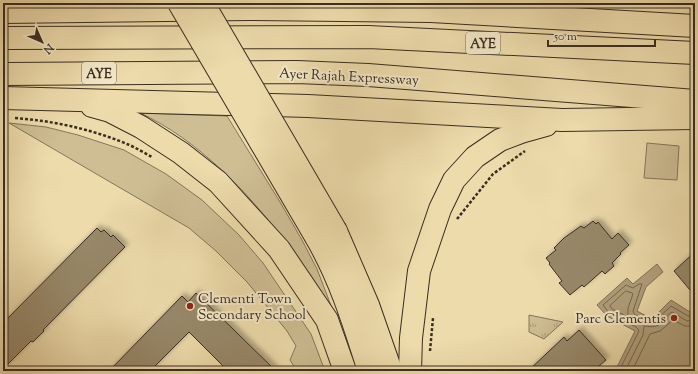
<svg xmlns="http://www.w3.org/2000/svg" width="698" height="374" viewBox="0 0 698 374" font-family="'Sorts Mill Goudy',serif">
<defs>
<pattern id="park-tufts" width="24" height="20" patternUnits="userSpaceOnUse"><rect width="24" height="20" fill="#cfbe94"/><path d="M3 7l-1-3M5 7V3M7 7l1-3M15 17l-1-3M17 17v-4M19 17l1-3" fill="none" stroke="#a99b78"/></pattern>
<filter id="shadow"><feDropShadow dx="3.5" dy="-3.5" stdDeviation="2" flood-color="#0004"/></filter>
</defs>
<rect width="100%" height="100%" fill="#eddbab"/>
<filter id="stains"><feTurbulence type="fractalNoise" baseFrequency=".005" numOctaves="4"/><feColorMatrix values="0 0 0 0 .2 0 0 0 0 .09 0 0 0 0 .02 0 0 0 .5 -.17"/></filter>
<radialGradient id="worn" r=".72"><stop offset=".6" stop-color="#630" stop-opacity="0"/><stop offset="1" stop-color="#630" stop-opacity=".3"/></radialGradient>
<!-- grass -->
<g fill="#cfbe94" stroke="#84765b">
<path d="M140,113L227,116L280,202L302,240L317,269L335,316C319,292 304,266 286,243C249,193 197,139 140,113Z"/>
<polygon points="9,123 46,127 78,135 124,150 166,174 202,200 239,235 263,263 311,334 325,371 297,371 290,360 296,346 287,331 247,282 216,251 189,228"/>
<polygon points="647,143 679,146 677,180 644,178"/>
</g>
<!-- park -->
<polygon fill="url(#park-tufts)" stroke="#84765b" points="529,315 563,322 544,339 529,332"/>
<!-- water -->
<polygon fill="#b0a07c" stroke="#817258" points="657,264 663,272 646,287 637,311 652,319 671,300 690,312 695,311 695,364 686,371 615,371 635,331 607,316 597,305 627,278 633,284"/>
<g fill="none" stroke-linecap="round" stroke-linejoin="round">
<!-- shore -->
<g stroke="#75674f" stroke-width="1">
<polygon points="626,291 632,293 633,294 628,308 628,314 626,316 612,309 610,306"/>
<polyline points="619,371 638,333 639,330 636,327 609,313 603,305 626,285 633,288 639,284 642,284 633,311 635,315 653,323 671,306 688,316 695,315"/>
<path d="M625,371L643,335L644,326C663,329 659,322 672,312L687,321L695,320"/>
<polyline points="632,371 650,334 660,331 673,320 685,326 695,326"/>
</g>
</g>
<!-- building -->
<g fill="#978869" stroke="#3a2e22" filter="url(#shadow)">
<polygon points="593,221 596,224 598,222 612,239 618,233 629,245 620,253 621,254 612,263 614,266 605,274 602,271 584,287 582,285 570,295 559,283 562,281 549,264 550,263 546,258 556,250 554,248 564,238 581,226 584,228"/>
<polygon points="97,228 101,232 104,230 111,237 113,235 125,247 43,330 44,331 33,342 31,341 3,369 3,323"/>
<polygon points="695,252 695,296 674,271"/>
<polygon points="196,293 276,371 228,371 189,332 150,371 109,371 182,296 188,302"/>
<polygon points="579,330 606,360 593,371 528,371 564,337 567,341"/>
</g>
<g fill="none" stroke-linecap="round" stroke-linejoin="round">
<!-- highway casing -->
<g stroke="#3a2e22" stroke-width="24">
<g id="highway">
<polyline points="3,12 248,9 431,11 695,26"/>
<polyline points="3,38 368,37 695,53"/>
<polyline points="3,74 297,72 368,75 695,101"/>
<polyline points="3,98 308,106 562,120 695,118"/>
<polyline points="92,106 110,111 141,127 181,153 218,182 279,249 327,320 345,371"/>
<polyline points="336,231 368,305 391,371"/>
<path d="M316,237C341,280 354,324 369,371"/>
<polyline points="410,371 411,338 419,271 440,209 454,180 475,157 500,140 521,132 546,125"/>
</g>
</g>
<!-- path -->
<g stroke="#3a2e22" stroke-width="2.5" stroke-dasharray="3 2" stroke-linecap="butt">
<path d="M15,118C54,121 91,129 127,144C135,147 144,153 152,157"/>
<polyline points="457,219 493,174 525,151"/>
<polyline points="430,351 433,318"/>
</g>
<!-- highway -->
<use href="#highway" stroke="#eddbab" stroke-width="22"/>
<!-- highway-bridge casing -->
<g stroke="#3a2e22" stroke-width="24" stroke-linecap="butt">
<g id="highway-bridge">
<polyline points="179,3 316,237"/>
<polyline points="203,3 336,231"/>
</g>
</g>
<!-- highway-bridge -->
<use href="#highway-bridge" stroke="#eddbab" stroke-width="22"/>
</g>
<!-- markers -->
<g fill="#8f2418" stroke="#f3e8c8" stroke-width="1.5">
<circle cx="190" cy="306" r="4"/>
<circle cx="674" cy="318" r="4"/>
</g>
<g text-anchor="middle" stroke-width="4" stroke-linejoin="round" paint-order="stroke">
<!-- shield labels -->
<g fill="#f3e8c8" stroke="#726654" stroke-width="1">
<rect x="466" y="32" width="34" height="22" rx="3"/>
<rect x="82" y="62" width="34" height="22" rx="3"/>
</g>
<g font-size="13" font-weight="bold" fill="#3a2e22">
<text x="483" y="48">AYE</text>
<text x="99" y="78">AYE</text>
</g>
<!-- street labels -->
<g font-size="14" fill="#3a2e22" stroke="#f3e8c8">
<text transform="translate(349 76) rotate(3)" y="5">Ayer Rajah Expressway</text>
</g>
<!-- poi labels -->
<g font-size="14" fill="#3a2e22" stroke="#f3e8c8" text-anchor="start">
<text x="198" y="303">Clementi Town<tspan x="198" dy="16">Secondary School</tspan></text>
<text x="666" y="323" text-anchor="end">Parc Clementis</text>
</g>
</g>
<!-- margin -->
<rect width="698" height="374" fill="none" stroke="#eddbab" stroke-width="16"/>
<rect x="4" y="4" width="690" height="366" fill="none" stroke="#3a2e22" stroke-width="2"/>
<rect x="8" y="8" width="682" height="358" fill="none" stroke="#3a2e22"/>
<!-- north arrow -->
<g transform="translate(42 42) rotate(135)" stroke="#f3e8c8" stroke-width="3" paint-order="stroke">
<path d="M0-3L7 15L0 10L-7 15Z" fill="#3a2e22"/>
<text y="-6" font-size="11" font-weight="bold" text-anchor="middle" fill="#3a2e22">N</text>
</g>
<!-- scale -->
<path d="M548 40v6h107v-6" fill="none" stroke="#3a2e22" stroke-width="2"/>
<text x="554" y="40" font-size="12" fill="#3a2e22" stroke="#f3e8c8" stroke-width="3" paint-order="stroke">50 m</text>
<rect width="100%" height="100%" filter="url(#stains)"/>
<rect width="100%" height="100%" fill="url(#worn)"/>
</svg>
